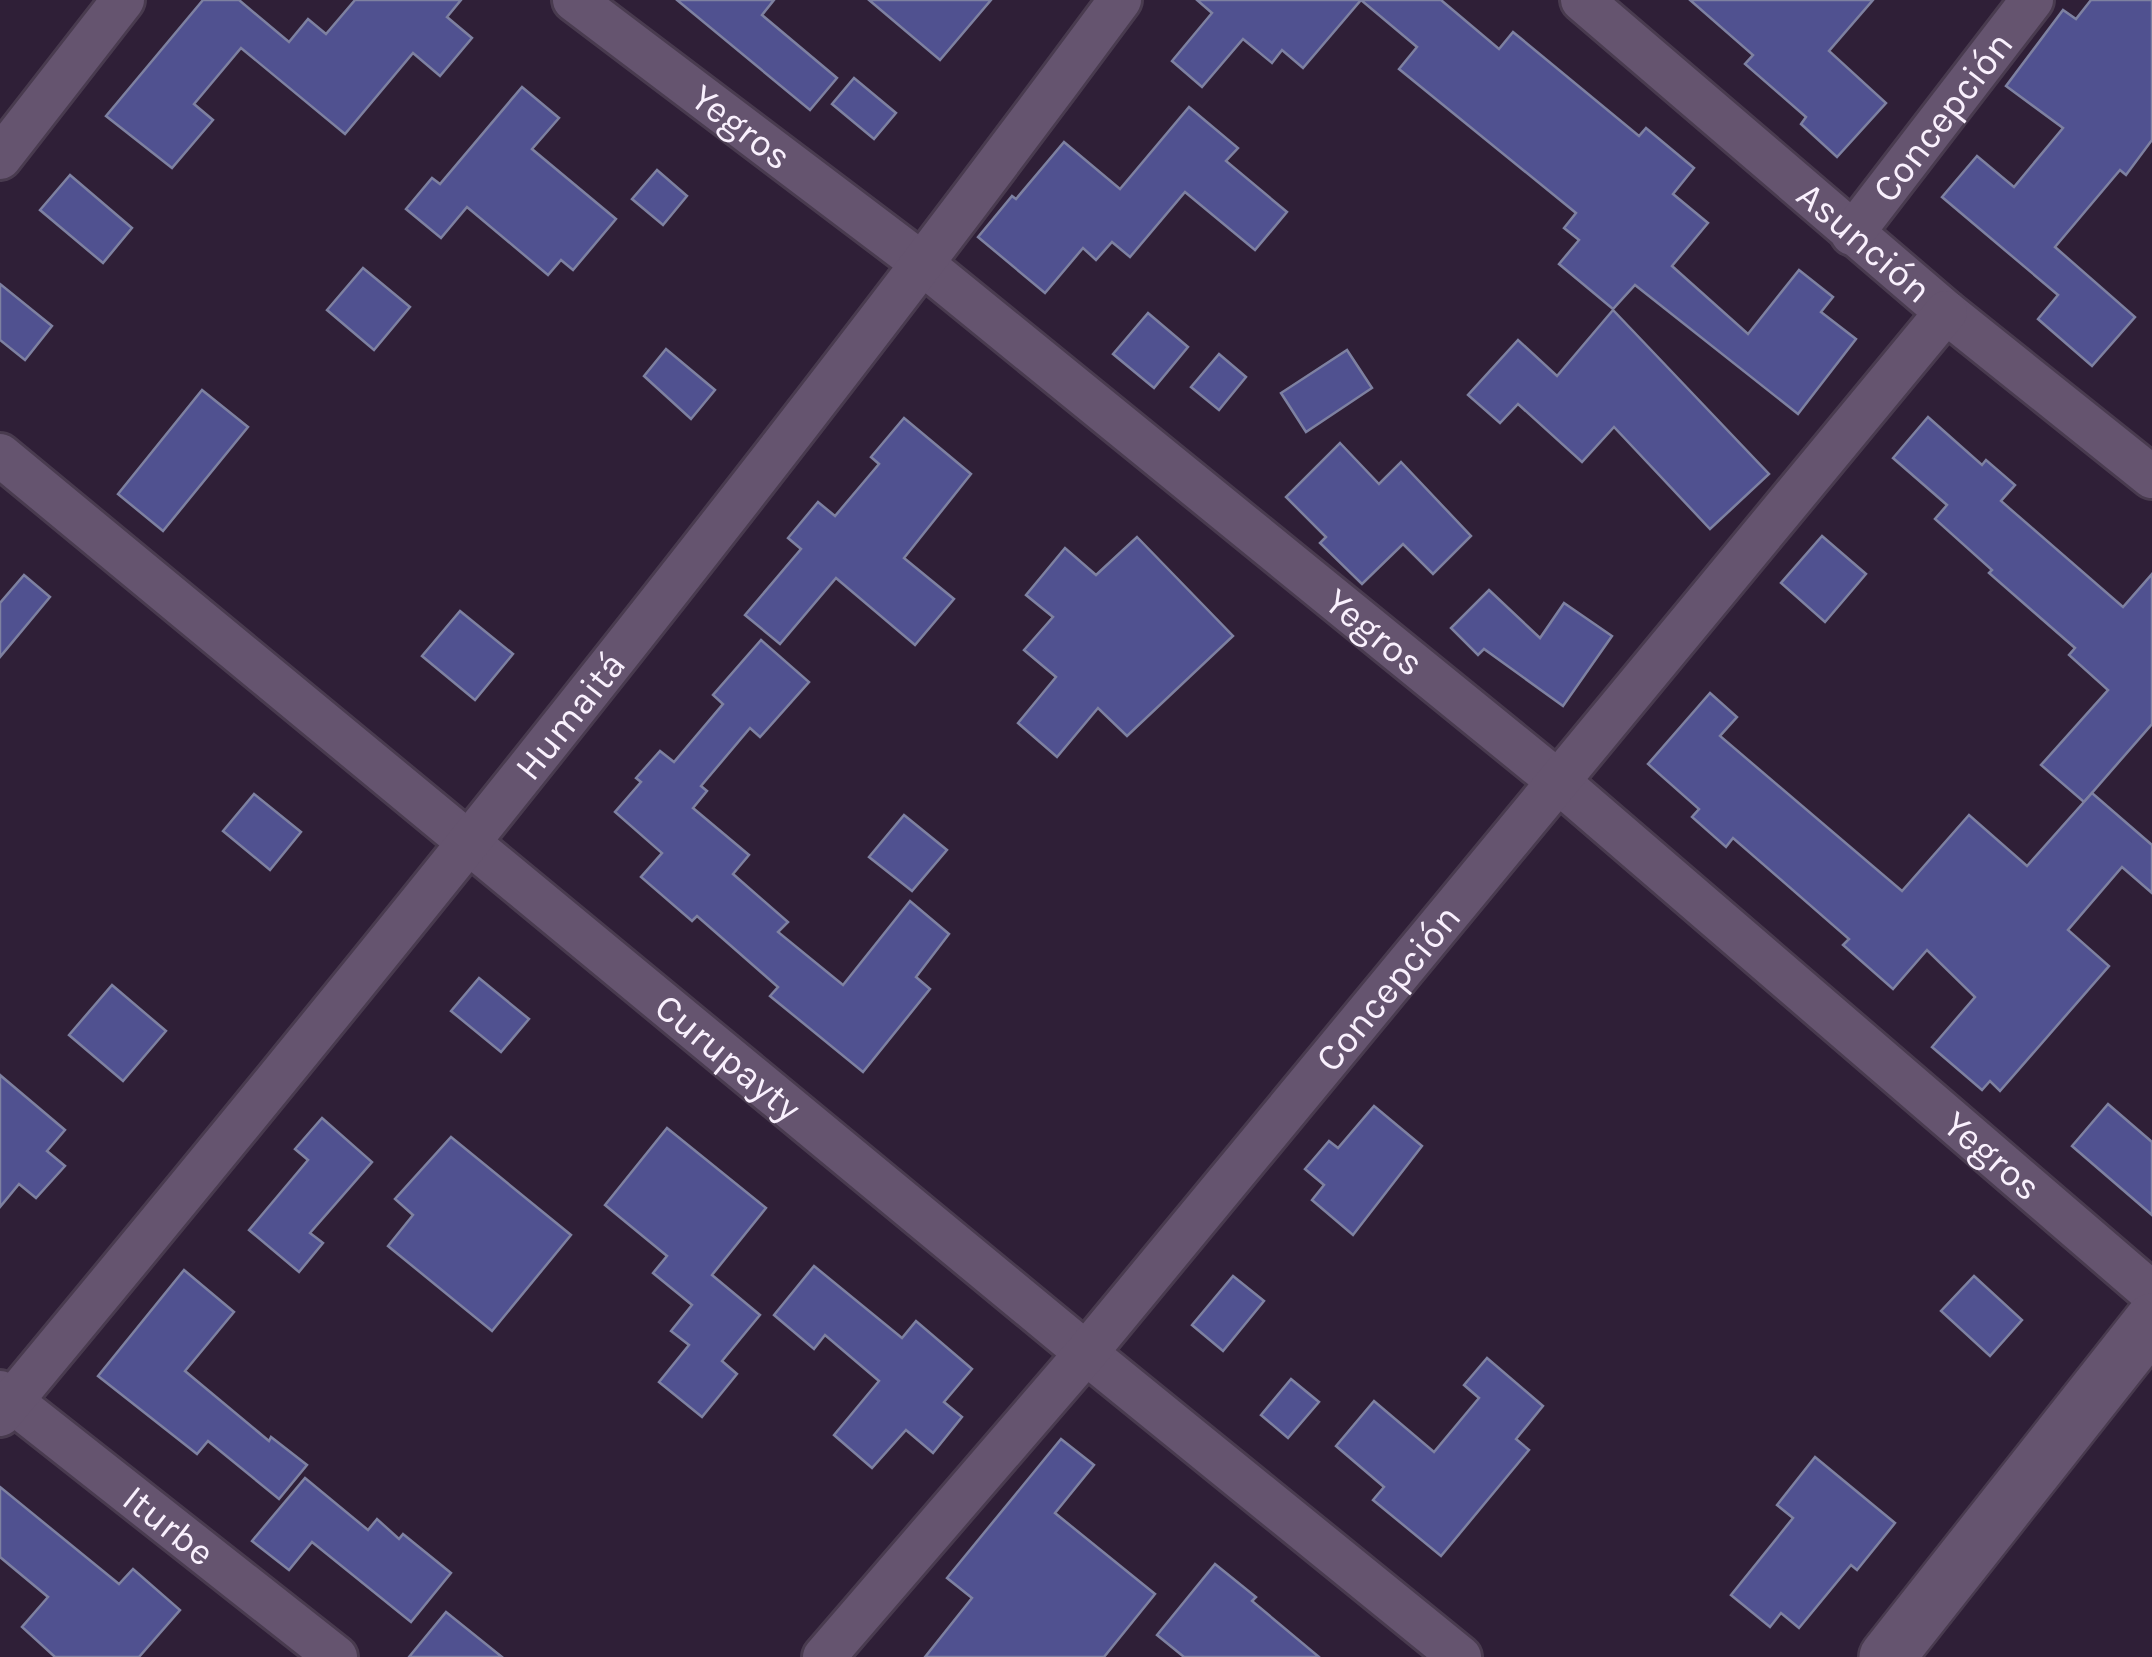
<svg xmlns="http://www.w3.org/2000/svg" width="2152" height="1657" viewBox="0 0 2152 1657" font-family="Karla,sans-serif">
<rect width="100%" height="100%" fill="#2f1f37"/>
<!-- building -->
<g fill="#505190" stroke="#7e81a1" stroke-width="2.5">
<polygon points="203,0 239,0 289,42 308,19 326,34 355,0 461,0 447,17 472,38 440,76 413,53 345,134 241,48 194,104 213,120 172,168 106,116"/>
<polygon points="677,0 774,0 762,15 837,78 810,110"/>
<polygon points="869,0 991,0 940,60"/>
<polygon points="1197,0 1361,0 1303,68 1282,50 1272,63 1243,39 1202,87 1172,61 1212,13"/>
<polygon points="1361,0 1441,0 1499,49 1513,32 1639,136 1646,128 1694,168 1673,194 1708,223 1672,266 1748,334 1799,270 1833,297 1821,312 1856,339 1798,414 1635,285 1613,309 1559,264 1579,240 1564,228 1576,213 1399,69 1417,47"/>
<polygon points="1690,0 1873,0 1829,51 1886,103 1837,157 1801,124 1806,117 1745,64 1753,55"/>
<polygon points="2091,0 2152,0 2152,140 2126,175 2120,170 2055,247 2135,317 2092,366 2038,319 2058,295 1942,197 1977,156 2014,187 2063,128 2006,86 2063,10 2076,19"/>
<polygon points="854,78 896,113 874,139 832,104"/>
<polygon points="522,87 559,118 532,149 616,219 573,270 561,260 548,275 467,207 441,238 406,209 432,178 440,184"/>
<polygon points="1189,107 1238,148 1226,161 1287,212 1255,250 1185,192 1130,257 1112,242 1096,260 1083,248 1045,293 978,237 1012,196 1016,199 1064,142 1120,189"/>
<polygon points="657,170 687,196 663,225 632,199"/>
<polygon points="70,175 132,228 103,263 40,210"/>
<polygon points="363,268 410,307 374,350 327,310"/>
<polygon points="0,284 52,326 25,360 0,340"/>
<polygon points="1613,310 1769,474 1710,529 1614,427 1582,462 1518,404 1500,423 1468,395 1518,340 1557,376"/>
<polygon points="1148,313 1188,347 1154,388 1113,354"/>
<polygon points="666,349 715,390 691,419 644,376"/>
<polygon points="1347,350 1372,388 1306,432 1281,393"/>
<polygon points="1219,354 1246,377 1219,410 1191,387"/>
<polygon points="202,390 248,427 163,531 118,494"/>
<polygon points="1928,417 1982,465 1986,460 2015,485 2001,501 2123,607 2152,574 2152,724 2084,802 2041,765 2108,690 2069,655 2075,648 1989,573 1992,570 1935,519 1947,505 1893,458"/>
<polygon points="904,418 971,474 904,558 954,599 915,645 836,578 780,644 745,615 801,549 788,538 818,502 835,516 879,464 871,457"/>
<polygon points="1340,443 1379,484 1401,462 1471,536 1433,574 1403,544 1362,584 1320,543 1326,537 1286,497"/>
<polygon points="1822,536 1866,574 1825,622 1781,583"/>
<polygon points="1137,537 1233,636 1127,736 1098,708 1057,757 1018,723 1056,677 1024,650 1053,617 1026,595 1065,548 1096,575"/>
<polygon points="24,575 50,597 0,657 0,603"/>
<polygon points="1489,590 1540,638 1564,603 1612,636 1563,706 1484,649 1478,655 1451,628"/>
<polygon points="460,611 513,654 475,700 422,656"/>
<polygon points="761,640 809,682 760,737 750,728 701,786 707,791 693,808 749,855 733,874 788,922 778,932 843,985 910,901 949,934 916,977 930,989 863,1072 770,996 778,987 697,916 692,921 641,877 662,853 615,812 641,782 636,778 660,751 674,762 723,704 713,695"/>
<polygon points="1710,693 1737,717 1720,736 1902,891 1969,815 2027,866 2092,793 2152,845 2152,893 2122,867 2068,930 2109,966 2000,1091 1990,1081 1982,1090 1932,1047 1975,997 1927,950 1893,989 1843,945 1849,939 1733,838 1726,847 1692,817 1699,809 1648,764"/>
<polygon points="254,794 301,832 270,870 223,831"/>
<polygon points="904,815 947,850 912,891 869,857"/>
<polygon points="479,978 529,1019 501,1052 451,1011"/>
<polygon points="112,985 166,1031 123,1081 69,1035"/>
<polygon points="0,1075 65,1130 47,1151 65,1166 36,1198 19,1184 0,1207"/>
<polygon points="2108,1104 2152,1142 2152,1215 2072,1146"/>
<polygon points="1374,1106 1422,1146 1353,1235 1312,1200 1324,1185 1305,1169 1329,1141 1338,1148"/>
<polygon points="322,1118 372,1162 310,1233 323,1243 299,1272 249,1230 308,1160 295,1149"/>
<polygon points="667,1128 766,1208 712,1275 760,1315 722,1361 737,1374 702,1417 659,1382 689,1345 671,1331 692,1305 653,1273 667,1256 605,1205"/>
<polygon points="451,1137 571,1235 492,1331 388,1246 413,1215 395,1199"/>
<polygon points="814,1266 902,1338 916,1321 972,1369 944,1402 962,1417 933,1453 906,1430 872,1468 834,1435 879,1381 825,1335 814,1349 774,1315"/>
<polygon points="184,1270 234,1312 185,1371 269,1441 271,1437 307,1465 279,1499 208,1441 197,1454 98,1376"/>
<polygon points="1233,1276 1264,1301 1223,1351 1192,1325"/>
<polygon points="1974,1276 2022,1320 1990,1356 1941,1311"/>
<polygon points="1487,1358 1543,1406 1516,1439 1529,1450 1441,1556 1373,1500 1384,1487 1336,1446 1374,1401 1434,1452 1479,1398 1464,1385"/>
<polygon points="1291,1379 1319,1402 1288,1438 1261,1415"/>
<polygon points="1061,1439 1094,1465 1055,1513 1155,1594 1104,1657 925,1657 972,1598 947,1578"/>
<polygon points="1815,1457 1895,1523 1857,1570 1851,1565 1799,1628 1781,1613 1770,1627 1731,1595 1793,1518 1777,1505"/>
<polygon points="305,1478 368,1530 377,1519 399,1539 403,1534 451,1573 411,1622 312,1542 289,1570 252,1541"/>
<polygon points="0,1487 119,1584 133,1569 180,1610 139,1657 55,1657 22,1627 48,1597 0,1557"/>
<polygon points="1215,1564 1256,1597 1252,1601 1319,1657 1184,1657 1157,1635"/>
<polygon points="446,1612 502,1657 409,1657"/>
</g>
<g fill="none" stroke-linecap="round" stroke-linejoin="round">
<!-- street casing -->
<g stroke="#493b4f" stroke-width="48">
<g id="street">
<path id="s1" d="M574,0L924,265L1560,783L2152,1293"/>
<path id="s2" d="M1582,0L1946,312L2152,477"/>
<polyline points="0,158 123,0"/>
<path id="s3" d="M1852,234L2032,0"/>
<path id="s4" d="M0,455L1086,1353L1460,1657"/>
<path id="s5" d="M0,1392L336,1657"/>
<path id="s6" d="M0,1415C385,952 762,484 1120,0"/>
<path id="s7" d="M824,1657L1086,1353L1946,312"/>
</g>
</g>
<!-- secondary casing -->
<g stroke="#493b4f" stroke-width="60">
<polyline id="secondary" points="1887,1657 2152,1321"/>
</g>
<!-- street -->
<use href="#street" stroke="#65546f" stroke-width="42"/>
<!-- secondary -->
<use href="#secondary" stroke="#65546f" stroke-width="55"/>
</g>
<g text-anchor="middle" stroke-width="8" stroke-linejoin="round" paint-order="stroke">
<!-- street labels -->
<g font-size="38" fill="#f9f0fd" stroke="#2f1f37">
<text dy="13" stroke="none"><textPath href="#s3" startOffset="148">Concepción</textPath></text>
<text dy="13" stroke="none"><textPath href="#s1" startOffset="210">Yegros</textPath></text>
<text dy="13" stroke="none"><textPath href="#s2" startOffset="372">Asunción</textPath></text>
<text dy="13" stroke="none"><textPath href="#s1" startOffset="1020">Yegros</textPath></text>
<text dy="13" stroke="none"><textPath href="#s6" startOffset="902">Humaitá</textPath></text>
<text dy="13" stroke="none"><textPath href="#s7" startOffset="875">Concepción</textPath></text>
<text dy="13" stroke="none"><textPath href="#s4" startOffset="945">Curupayty</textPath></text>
<text dy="13" stroke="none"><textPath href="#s1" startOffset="1830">Yegros</textPath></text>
<text dy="13" stroke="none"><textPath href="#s5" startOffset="215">Iturbe</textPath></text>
</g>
</g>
</svg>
